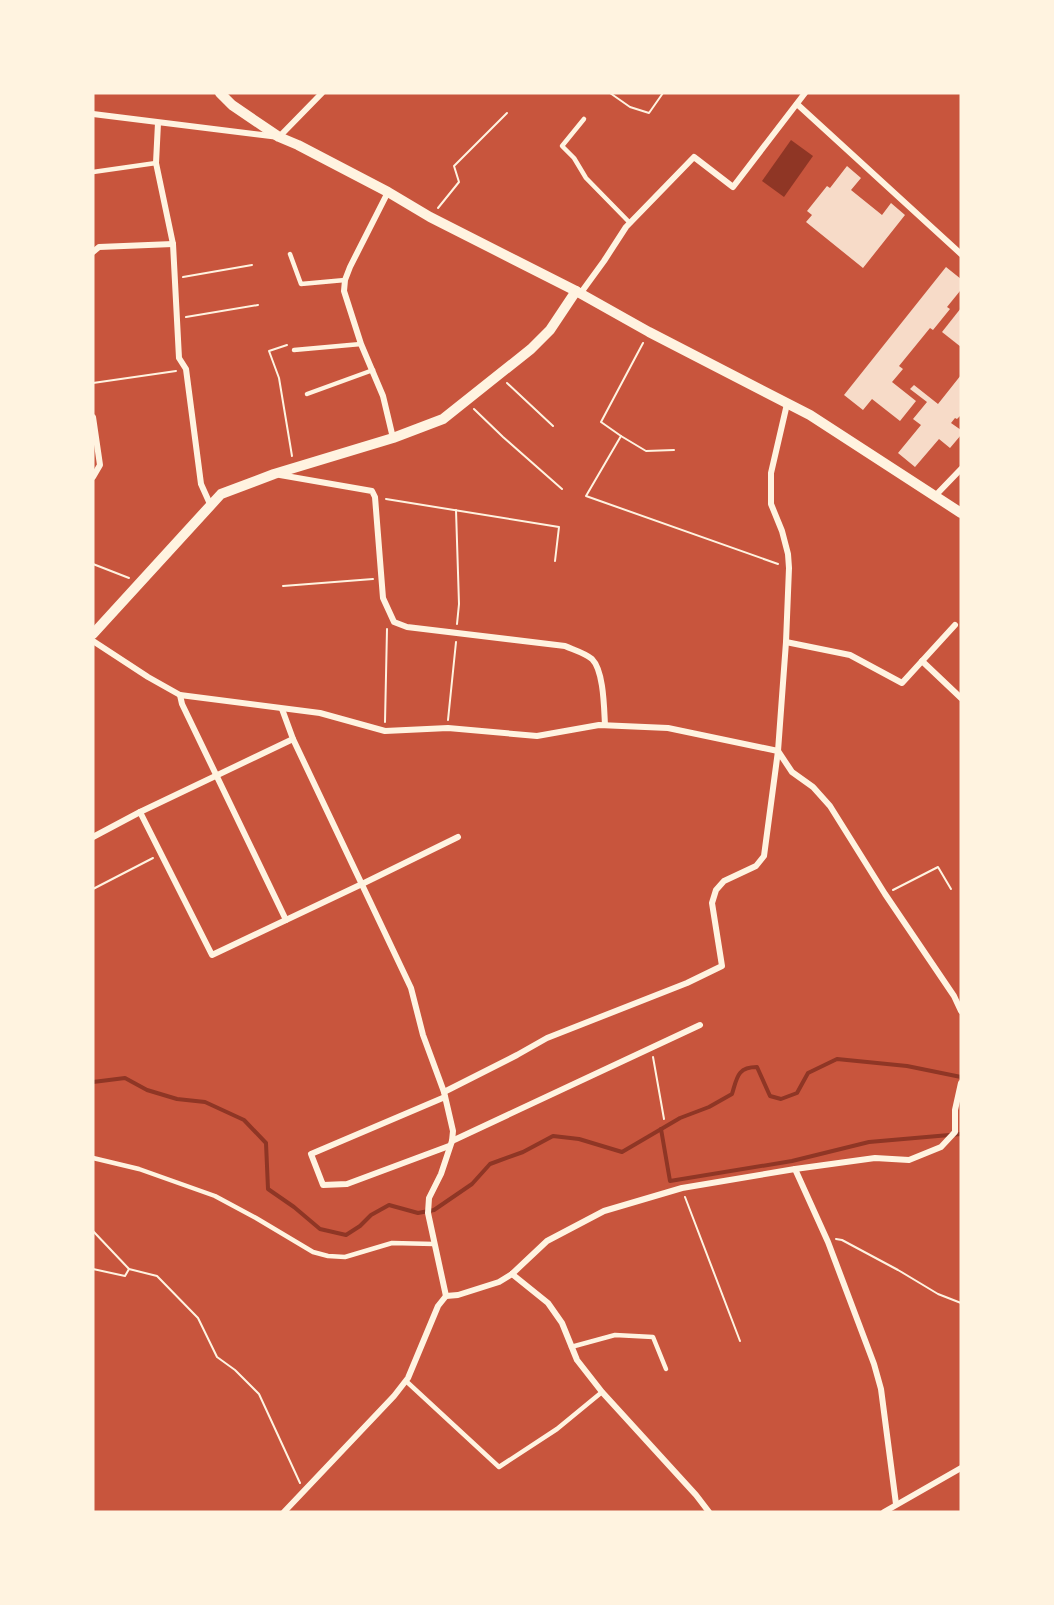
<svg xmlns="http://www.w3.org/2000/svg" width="1054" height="1605" viewBox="0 0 1054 1605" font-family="Figtree,sans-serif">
<rect width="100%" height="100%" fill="#c8553d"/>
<!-- water -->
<polygon fill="#8f3625" points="791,140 813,156 784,197 762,181"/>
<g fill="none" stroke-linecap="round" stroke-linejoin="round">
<!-- stream -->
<g stroke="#8f3625" stroke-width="4">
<path d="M93,1082L125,1078L147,1090L177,1099L205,1102L244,1120L266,1143L268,1189L294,1207L320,1229L346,1235L360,1226L371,1215L389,1205L418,1213L434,1210L472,1184L490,1164L523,1152L553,1136L579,1139L622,1152L680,1118L709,1107L732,1094C737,1078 737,1067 757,1067L770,1096L781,1099L797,1093L808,1073L837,1059L907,1066L961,1077"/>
<polyline points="661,1129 670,1181 792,1161 869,1142 961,1134"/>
</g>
</g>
<!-- building -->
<g fill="#f7dbc8">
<polygon points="847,166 861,178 851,190 882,215 891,203 905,215 863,268 806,222 812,215 807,211 827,186 830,188"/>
<polygon points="946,267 961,279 961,292 960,291 947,307 950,309 933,330 930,328 899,366 903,369 892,382 916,401 900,421 872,399 863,410 844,395"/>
<polygon points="961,308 961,347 942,332"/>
<polygon points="961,375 961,415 957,419 955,418 951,423 961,430 961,435 950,448 939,439 915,467 898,453 921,425 913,419 927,402 910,389 914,385 938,404"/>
</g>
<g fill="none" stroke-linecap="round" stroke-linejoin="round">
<!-- path -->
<g stroke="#fff3e0" stroke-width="2">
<polyline points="610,93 630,107 649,113 663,93"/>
<polyline points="438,208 459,182 454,166 507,113"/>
<polyline points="183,277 252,265"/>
<polyline points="186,317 258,305"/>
<polyline points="643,343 601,422 621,436 586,496 778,564"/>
<polyline points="287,345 269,351 279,378 292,456"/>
<polyline points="93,383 176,371"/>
<polyline points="507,383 553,426"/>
<polyline points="474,409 503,437 562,489"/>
<polyline points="621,436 646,451 674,450"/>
<polyline points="386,499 559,527 555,561"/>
<polyline points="456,510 459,604 457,624"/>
<polyline points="93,564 129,578"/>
<polyline points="283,586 373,579"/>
<polyline points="448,720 456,642"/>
<polyline points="385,722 387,629"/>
<polyline points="93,889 153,858"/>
<polyline points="893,890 938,867 951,889"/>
<polyline points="653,1057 664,1119"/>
<polyline points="685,1197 740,1341"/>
<polyline points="93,1231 129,1269"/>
<polyline points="836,1239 842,1240 898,1270 938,1294 961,1303"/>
<polyline points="93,1269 125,1276 129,1269 157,1276 198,1318 217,1357 235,1370 259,1394 300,1483"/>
</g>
<!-- service -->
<g stroke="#fff3e0" stroke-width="4.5">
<polyline points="584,119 562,146 574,158 586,178 630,223"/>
<polyline points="93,172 156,163"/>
<polyline points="290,254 301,284 345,280"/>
<polyline points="294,350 361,344"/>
<polyline points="307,394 373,370"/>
<polyline points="93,1158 139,1169 215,1196 256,1218 313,1252 328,1256 345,1257 392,1243 434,1244"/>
<polyline points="571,1347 615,1335 653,1337 666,1369"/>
<polyline points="406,1381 499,1467 557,1429 602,1392"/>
</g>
<!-- minor -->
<g stroke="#fff3e0" stroke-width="6">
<polyline points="797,104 961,254"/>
<polyline points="93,114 279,137 322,93"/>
<polyline points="158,123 156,163 173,244 179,358 186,369 201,484 210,504"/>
<polyline points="388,192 350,267 345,280 344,291 361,344 383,396 393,438"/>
<polyline points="93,252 99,247 173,244"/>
<polyline points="580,294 604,261 626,227 694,157 733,187 805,93"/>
<polyline points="93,417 100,465 93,477"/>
<path d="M280,475L372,491L375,497L383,598L394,622L407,627L565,646C574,650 585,653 592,659C604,671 604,709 605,725"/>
<polyline points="935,496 961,469"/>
<polyline points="93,641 148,677 180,695 320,713 385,731 448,728 537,736 599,725 668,728 778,751 792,772 813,787 830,806 885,894 954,996 961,1011"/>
<polyline points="786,642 850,655 902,683 955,625"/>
<polyline points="922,661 961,698"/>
<polyline points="180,695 182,704 286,920"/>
<polyline points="282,709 293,739 411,988 423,1035 444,1092 453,1131 452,1141 441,1174 429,1198 428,1213 446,1296"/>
<polyline points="140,812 212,955 362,884 458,837"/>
<polyline points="93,837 140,812 293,739"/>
<polyline points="444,1092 517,1055 547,1038 687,983 722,966 712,903 716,890 724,881 756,866 764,856 778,751 786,642 789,568 788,554 782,531 771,504 771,473 787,404"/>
<polyline points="445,1097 311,1154 323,1185 347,1184 449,1146"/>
<polyline points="452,1141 700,1025"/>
<polyline points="795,1169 828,1242 874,1364 881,1389 896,1504"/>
<polyline points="512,1274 548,1303 562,1323 577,1360 602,1392 696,1495 709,1512"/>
<polyline points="284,1512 394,1396 408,1378 438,1306 446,1296 458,1295 499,1282 512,1274 547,1241 604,1211 682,1188 795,1169 875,1158 909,1160 941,1147 955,1132 955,1110 961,1083"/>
<polyline points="884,1512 961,1468"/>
</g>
<!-- tertiary -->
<g stroke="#fff3e0" stroke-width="10">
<polyline points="220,93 232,105 279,137 298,145 388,192 430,217 576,291 649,332 810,415 961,513"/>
<polyline points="93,634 221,494 274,474 393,438 443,419 531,349 550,330 576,291"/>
</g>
</g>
<!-- border -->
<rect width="1054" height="1605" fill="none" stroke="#fff3e0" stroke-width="189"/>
</svg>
